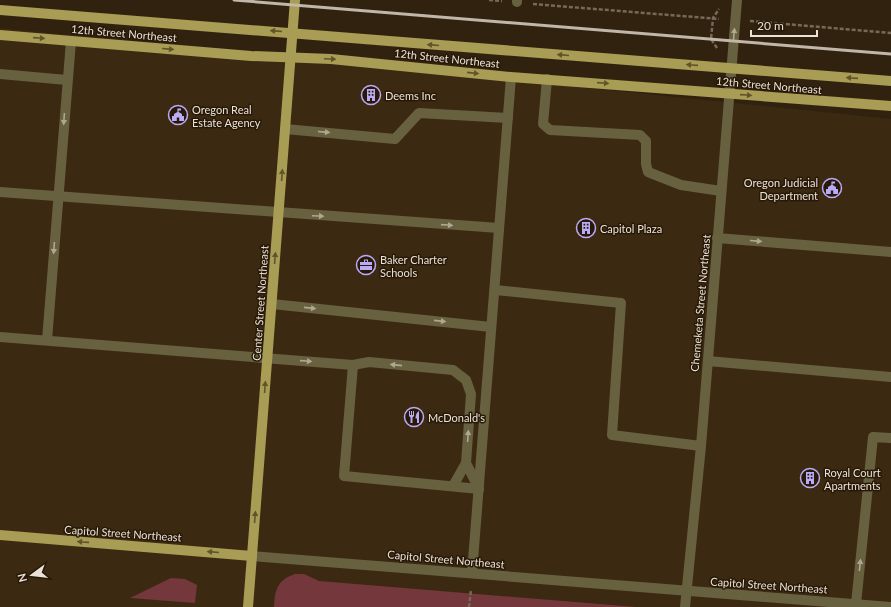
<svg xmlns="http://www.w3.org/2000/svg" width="891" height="607" viewBox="0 0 891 607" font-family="Lato,sans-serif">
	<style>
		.built { fill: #3c2911 }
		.green { fill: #74373c }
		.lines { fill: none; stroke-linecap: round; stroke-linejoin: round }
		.path { stroke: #76695a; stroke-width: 2.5; stroke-dasharray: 4 2; stroke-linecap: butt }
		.minor { stroke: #676140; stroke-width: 10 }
		.major { stroke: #a99c54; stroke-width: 10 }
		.rail { stroke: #c1b6aa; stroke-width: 3 }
		.oneway { fill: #62542a }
		.oneway2 { fill: #b0a792 }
		.labels { text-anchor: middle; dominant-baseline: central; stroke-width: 3; stroke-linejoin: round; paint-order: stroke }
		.street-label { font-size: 11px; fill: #ebe1d6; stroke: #271907 }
		.poi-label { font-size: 11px; fill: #ebe1d6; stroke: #271907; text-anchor: start }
	</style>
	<rect width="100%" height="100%" fill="#312210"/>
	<polygon class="built" points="0,28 891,119 891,607 0,607"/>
	<g class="green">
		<path d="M295,574H304L319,581L636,607H274C275,590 277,580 295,574Z"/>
		<polygon points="171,578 185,579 197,585 195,603 130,598"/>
	</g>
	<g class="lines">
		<g class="path">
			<polyline points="489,0 502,1"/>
			<polyline points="533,4 719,19"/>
			<polyline points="750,21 891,33"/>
			<polyline points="717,48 711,39 713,18 719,9"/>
			<polyline points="469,607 471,590"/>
		</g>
		<g class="minor">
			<polyline points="517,2 517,0"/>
			<polyline points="0,74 67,80"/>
			<polyline points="547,79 543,124 550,130 640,135 646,141 646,164 648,172 681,185 721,191"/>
			<polyline points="285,129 395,139 419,113 508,118"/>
			<polyline points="0,192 499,228"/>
			<polyline points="717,238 891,252"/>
			<polyline points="495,290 621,303 612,435 701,446"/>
			<polyline points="272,304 491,327"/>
			<polyline points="0,337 353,365 369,362 453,370 466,380 471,394 466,463 453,486"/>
			<polyline points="47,340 71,41"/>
			<polyline points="708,361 891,377"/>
			<polyline points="353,365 344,476 479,489"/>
			<polyline points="466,463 479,489"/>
			<polyline points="252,556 891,607"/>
			<polyline points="472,573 511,77"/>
			<polyline points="856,604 873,437 891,438"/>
			<polyline points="685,607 701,446 737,0"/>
		</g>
		<g class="major">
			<polyline points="0,10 891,81"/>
			<polyline points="0,35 251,56 331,59 511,77 891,106"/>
			<polyline points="0,535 252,556"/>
			<polyline points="248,607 295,0"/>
		</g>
		<polyline class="rail" points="234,0 891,54"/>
	</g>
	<defs><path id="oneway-solid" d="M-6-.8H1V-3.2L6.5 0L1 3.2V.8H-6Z"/></defs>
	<g class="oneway">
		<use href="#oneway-solid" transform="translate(276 31) rotate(-175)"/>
		<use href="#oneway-solid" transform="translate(39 38) rotate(4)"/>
		<use href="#oneway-solid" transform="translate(433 45) rotate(-175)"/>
		<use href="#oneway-solid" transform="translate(168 49) rotate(5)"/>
		<use href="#oneway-solid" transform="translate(563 55) rotate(-175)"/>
		<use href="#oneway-solid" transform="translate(330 59) rotate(3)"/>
		<use href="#oneway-solid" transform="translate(692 65) rotate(-176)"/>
		<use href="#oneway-solid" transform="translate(473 73) rotate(6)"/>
		<use href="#oneway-solid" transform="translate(852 78) rotate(-176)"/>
		<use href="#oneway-solid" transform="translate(603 83) rotate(4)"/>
		<use href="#oneway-solid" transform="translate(746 95) rotate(4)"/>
		<use href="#oneway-solid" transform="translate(282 175) rotate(-86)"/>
		<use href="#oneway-solid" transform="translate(275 258) rotate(-86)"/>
		<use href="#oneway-solid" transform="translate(265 387) rotate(-86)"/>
		<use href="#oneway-solid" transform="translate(255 517) rotate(-85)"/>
		<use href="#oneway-solid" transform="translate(83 542) rotate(-176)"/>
		<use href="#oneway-solid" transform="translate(213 552) rotate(-175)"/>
	</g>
	<g class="oneway2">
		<use href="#oneway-solid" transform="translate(734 34) rotate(-85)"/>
		<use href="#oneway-solid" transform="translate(64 119) rotate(94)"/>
		<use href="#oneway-solid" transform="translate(324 132) rotate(5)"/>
		<use href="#oneway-solid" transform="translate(318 216) rotate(3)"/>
		<use href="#oneway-solid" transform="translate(447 225) rotate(4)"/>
		<use href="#oneway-solid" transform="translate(756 241) rotate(5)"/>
		<use href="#oneway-solid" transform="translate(54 248) rotate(94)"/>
		<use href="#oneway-solid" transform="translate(310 308) rotate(6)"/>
		<use href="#oneway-solid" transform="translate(440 321) rotate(6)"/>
		<use href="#oneway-solid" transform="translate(306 361) rotate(4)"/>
		<use href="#oneway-solid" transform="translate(396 365) rotate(-174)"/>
		<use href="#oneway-solid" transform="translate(468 436) rotate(-86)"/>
		<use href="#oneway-solid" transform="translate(860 565) rotate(-84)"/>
	</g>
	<defs>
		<symbol id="building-ring" viewBox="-11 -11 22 22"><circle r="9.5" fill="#271907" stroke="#bbaaf6" stroke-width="1.5"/><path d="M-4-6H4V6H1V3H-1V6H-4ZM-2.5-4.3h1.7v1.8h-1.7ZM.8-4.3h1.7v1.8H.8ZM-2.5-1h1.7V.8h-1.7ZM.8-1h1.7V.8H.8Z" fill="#bbaaf6"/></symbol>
		<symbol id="civic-ring" viewBox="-11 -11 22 22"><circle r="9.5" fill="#271907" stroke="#bbaaf6" stroke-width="1.5"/><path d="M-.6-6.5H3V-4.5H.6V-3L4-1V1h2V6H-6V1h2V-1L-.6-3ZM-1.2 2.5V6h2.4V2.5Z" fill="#bbaaf6"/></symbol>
		<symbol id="office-ring" viewBox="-11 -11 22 22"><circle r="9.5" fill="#271907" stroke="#bbaaf6" stroke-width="1.5"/><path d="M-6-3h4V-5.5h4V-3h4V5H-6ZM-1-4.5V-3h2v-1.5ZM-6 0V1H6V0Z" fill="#bbaaf6"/></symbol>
		<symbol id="restaurant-ring" viewBox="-11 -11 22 22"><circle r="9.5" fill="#271907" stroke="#bbaaf6" stroke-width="1.5"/><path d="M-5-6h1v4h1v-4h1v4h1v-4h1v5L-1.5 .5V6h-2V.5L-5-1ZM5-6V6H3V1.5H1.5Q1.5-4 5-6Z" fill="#bbaaf6"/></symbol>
	</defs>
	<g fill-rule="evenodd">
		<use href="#building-ring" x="360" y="84" width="22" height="22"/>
		<use href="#civic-ring" x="167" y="104" width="22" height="22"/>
		<use href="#civic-ring" x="821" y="177" width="22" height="22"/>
		<use href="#building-ring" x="575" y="217" width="22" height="22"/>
		<use href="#office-ring" x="355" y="254" width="22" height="22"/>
		<use href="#restaurant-ring" x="403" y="406" width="22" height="22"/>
		<use href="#building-ring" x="799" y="467" width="22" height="22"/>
	</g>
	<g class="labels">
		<g class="street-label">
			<text transform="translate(124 33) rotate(5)">12th Street Northeast</text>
			<text transform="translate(447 58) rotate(6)">12th Street Northeast</text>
			<text transform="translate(769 85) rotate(5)">12th Street Northeast</text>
			<text transform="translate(260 303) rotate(-86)">Center Street Northeast</text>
			<text transform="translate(700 303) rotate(-85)">Chemeketa Street Northeast</text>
			<text transform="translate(123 533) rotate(4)">Capitol Street Northeast</text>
			<text transform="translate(446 559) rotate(5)">Capitol Street Northeast</text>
			<text transform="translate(769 585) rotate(4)">Capitol Street Northeast</text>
		</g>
		<g class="poi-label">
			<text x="385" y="95">Deems Inc</text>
			<text x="192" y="109">Oregon Real<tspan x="192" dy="13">Estate Agency</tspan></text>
			<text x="818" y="182" text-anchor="end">Oregon Judicial<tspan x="818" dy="13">Department</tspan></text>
			<text x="600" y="228">Capitol Plaza</text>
			<text x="380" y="259">Baker Charter<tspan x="380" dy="13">Schools</tspan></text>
			<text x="428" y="417">McDonald's</text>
			<text x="824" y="472">Royal Court<tspan x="824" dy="13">Apartments</tspan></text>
		</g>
	</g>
	<g transform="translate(32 575) rotate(255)" stroke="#271907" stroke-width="3" paint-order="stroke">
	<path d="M0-3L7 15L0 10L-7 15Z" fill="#ebe1d6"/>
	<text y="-6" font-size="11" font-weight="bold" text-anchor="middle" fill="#ebe1d6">N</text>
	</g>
	<path d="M751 30v6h66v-6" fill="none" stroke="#ebe1d6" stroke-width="2"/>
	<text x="757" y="30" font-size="12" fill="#ebe1d6" stroke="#271907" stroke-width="3" paint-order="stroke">20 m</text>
</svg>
